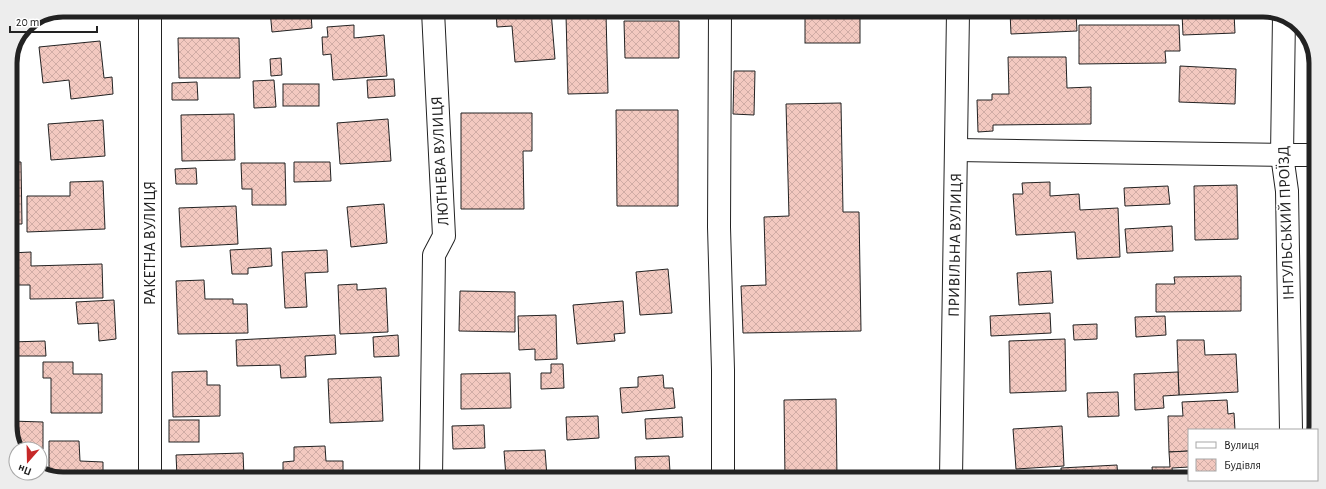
<svg xmlns="http://www.w3.org/2000/svg" width="1326" height="489" viewBox="0 0 1326 489" font-family="'Alegreya Sans',sans-serif">
	<style>
		.building { fill: url(#building-cross-hatch); stroke: #222 }
		.lines { fill: none; stroke-linecap: round; stroke-linejoin: round }
		.street-casing { stroke: #222; stroke-width: 24 }
		.secondary-casing { stroke: #222; stroke-width: 24 }
		.street { stroke: #fff; stroke-width: 22 }
		.secondary { stroke: #fff; stroke-width: 22 }
		.labels { text-anchor: middle; dominant-baseline: central; stroke-width: 3; stroke-linejoin: round; paint-order: stroke }
		.street-label { font-size: 16px; fill: #222; stroke: #fff }
		.rim { fill: none; stroke: #222; stroke-width: 5 }
	</style>
	<defs>
		<pattern id="building-cross-hatch" width="8" height="8" patternUnits="userSpaceOnUse"><rect width="8" height="8" fill="#f3c9c0"/><path d="M0 0l8 8M0 8l8-8" fill="none" stroke="#d0aca5"/></pattern>
	</defs>
	<rect width="100%" height="100%" fill="#fff"/>
	<g class="building">
		<polygon points="270,10 302,11 302,15 311,14 312,28 272,32"/>
		<polygon points="496,11 551,11 555,59 515,62 512,26 497,27"/>
		<polygon points="58,12 59,18 42,18"/>
		<rect x="805" y="12" width="55" height="31"/>
		<polygon points="1010,12 1076,12 1077,31 1011,34"/>
		<polygon points="1182,13 1234,13 1235,33 1183,35"/>
		<polygon points="606,14 608,93 568,94 566,15"/>
		<polygon points="624,21 679,21 679,58 625,58"/>
		<polygon points="354,25 354,38 384,35 387,76 333,80 331,54 323,55 322,37 328,37 327,27"/>
		<polygon points="1079,25 1179,25 1180,51 1165,51 1166,63 1079,64"/>
		<polygon points="178,38 239,38 240,78 179,78"/>
		<polygon points="100,41 104,78 112,77 113,94 71,99 69,80 43,83 39,47"/>
		<polygon points="1008,57 1066,57 1067,88 1091,87 1091,124 993,125 993,131 978,132 977,100 992,100 992,94 1009,94"/>
		<polygon points="281,58 282,75 271,76 270,59"/>
		<polygon points="1180,66 1236,69 1235,104 1179,102"/>
		<polygon points="734,71 755,71 754,115 733,114"/>
		<polygon points="394,79 395,96 368,98 367,80"/>
		<polygon points="274,80 276,107 254,108 253,81"/>
		<polygon points="197,82 198,100 172,100 172,83"/>
		<rect x="283" y="84" width="36" height="22"/>
		<polygon points="841,103 843,212 859,212 861,331 743,333 741,286 766,285 764,217 789,216 786,104"/>
		<polygon points="616,110 678,110 678,206 617,206"/>
		<polygon points="461,113 532,113 532,151 523,151 524,209 461,209"/>
		<polygon points="234,114 235,160 182,161 181,115"/>
		<polygon points="388,119 391,161 340,164 337,123"/>
		<polygon points="103,120 105,156 51,160 48,124"/>
		<polygon points="10,162 21,162 22,224 10,224"/>
		<polygon points="294,162 330,162 331,181 294,182"/>
		<polygon points="241,163 285,163 286,205 252,205 252,189 242,189"/>
		<polygon points="196,168 197,184 176,184 175,169"/>
		<polygon points="103,181 105,229 27,232 27,196 70,196 70,182"/>
		<polygon points="1050,182 1050,196 1079,194 1080,210 1118,208 1120,257 1077,259 1075,232 1016,235 1013,194 1023,194 1022,183"/>
		<polygon points="1237,185 1238,239 1195,240 1194,186"/>
		<polygon points="1168,186 1170,204 1125,206 1124,188"/>
		<polygon points="384,204 387,243 351,247 347,207"/>
		<polygon points="236,206 238,244 181,247 179,208"/>
		<polygon points="1172,226 1173,251 1127,253 1125,229"/>
		<polygon points="1309,247 1315,247 1314,266 1310,266"/>
		<polygon points="271,248 272,266 248,268 248,274 232,274 230,250"/>
		<polygon points="327,250 328,272 305,273 307,307 285,308 282,252"/>
		<polygon points="31,252 31,266 102,264 103,298 30,299 30,285 10,285 10,253"/>
		<polygon points="668,269 672,313 640,315 636,272"/>
		<polygon points="1051,271 1053,303 1019,305 1017,273"/>
		<polygon points="1241,276 1241,311 1156,312 1156,284 1175,284 1174,277"/>
		<polygon points="204,280 205,299 233,299 233,304 247,304 248,333 178,334 176,281"/>
		<polygon points="357,284 357,290 386,288 388,332 340,334 338,285"/>
		<polygon points="460,291 515,292 515,332 459,331"/>
		<polygon points="114,300 116,339 99,341 98,323 78,324 76,302"/>
		<polygon points="623,301 625,333 614,334 615,341 577,344 573,305"/>
		<polygon points="1050,313 1051,333 991,336 990,316"/>
		<polygon points="556,315 557,359 535,360 535,349 519,350 518,316"/>
		<polygon points="1165,316 1166,335 1136,337 1135,317"/>
		<polygon points="1097,324 1097,339 1074,340 1073,325"/>
		<polygon points="335,335 336,354 305,356 306,377 281,378 280,365 237,366 236,340"/>
		<polygon points="398,335 399,356 374,357 373,337"/>
		<polygon points="1065,339 1066,391 1010,393 1009,341"/>
		<polygon points="1177,340 1204,340 1205,355 1236,354 1238,392 1179,395"/>
		<polygon points="45,341 46,356 17,356 17,363 10,363 10,342"/>
		<polygon points="43,362 73,362 73,374 102,374 102,413 51,413 51,378 43,378"/>
		<polygon points="551,364 563,364 564,388 541,389 541,373 551,373"/>
		<polygon points="207,371 207,385 220,385 220,416 173,417 172,372"/>
		<polygon points="1178,372 1179,395 1163,396 1164,408 1135,410 1134,374"/>
		<polygon points="10,373 16,373 17,399 10,400"/>
		<polygon points="510,373 511,408 461,409 461,374"/>
		<polygon points="663,375 664,388 673,388 675,408 622,413 620,388 638,387 638,377"/>
		<polygon points="381,377 383,421 330,423 328,379"/>
		<polygon points="1118,392 1119,416 1088,417 1087,393"/>
		<polygon points="836,399 837,478 785,478 784,400"/>
		<polygon points="1227,400 1228,414 1234,413 1235,430 1189,430 1189,451 1169,452 1168,416 1183,416 1182,402"/>
		<polygon points="598,416 599,438 567,440 566,417"/>
		<polygon points="682,417 683,437 646,439 645,419"/>
		<rect x="169" y="420" width="30" height="22"/>
		<polygon points="10,421 43,422 43,449 17,449 10,430"/>
		<polygon points="484,425 485,448 453,449 452,426"/>
		<polygon points="1062,426 1064,466 1016,469 1013,429"/>
		<polygon points="49,441 79,441 80,461 103,462 103,476 56,476 56,474 49,475"/>
		<polygon points="325,446 326,461 343,461 343,477 283,477 283,462 294,461 294,447"/>
		<polygon points="545,450 547,477 506,477 504,451"/>
		<polygon points="1189,451 1189,467 1172,468 1173,479 1153,479 1152,467 1170,467 1169,452"/>
		<polygon points="243,453 244,477 177,476 176,455"/>
		<polygon points="669,456 670,472 680,471 680,478 636,478 635,457"/>
		<polygon points="1117,465 1118,479 1061,479 1061,468"/>
	</g>
	<g class="lines">
		<defs>
			<g id="street">
				<polyline points="720,12 719,227 723,370 723,478"/>
				<polyline points="1284,16 1282,155 1287,191 1291,430"/>
				<polyline points="957,150 1282,155 1315,155"/>
				<polyline points="150,476 150,10"/>
				<polyline points="431,477 434,255 444,236 433,11"/>
			</g>
			<path id="secondary" d="M951,478C952,323 957,168 958,12"/>
		</defs>
		<use href="#street" class="street-casing"/>
		<use href="#secondary" class="secondary-casing"/>
		<use href="#street" class="street"/>
		<use href="#secondary" class="secondary"/>
	</g>
	<g class="labels">
		<g class="street-label">
			<text transform="translate(440 161) rotate(-93)">ЛЮТНЕВА ВУЛИЦЯ</text>
			<text transform="translate(1286 223) rotate(-92)">ІНГУЛЬСЬКИЙ ПРОЇЗД</text>
			<text transform="translate(150 243) rotate(-90)">РАКЕТНА ВУЛИЦЯ</text>
			<text transform="translate(955 245) rotate(-89)">ПРИВІЛЬНА ВУЛИЦЯ</text>
		</g>
	</g>
	<path d="M0 0H1326V489H0ZM63 17H1263A46 46 0 0 1 1309 63V426A46 46 0 0 1 1263 472H63A46 46 0 0 1 17 426V63A46 46 0 0 1 63 17Z" fill="#ededed" fill-rule="evenodd"/>
	<path class="rim" d="M63 17H1263A46 46 0 0 1 1309 63V426A46 46 0 0 1 1263 472H63A46 46 0 0 1 17 426V63A46 46 0 0 1 63 17Z"/>
	<rect x="1188" y="429" width="130" height="52" fill="#ffffff" stroke="#a7a7a7"/>
	<rect x="1196" y="442" width="20" height="6" fill="#ffffff" stroke="#a7a7a7"/>
	<text x="1224" y="449" font-size="12" fill="#222222">Вулиця</text>
	<rect x="1196" y="459" width="20" height="12" fill="url(#building-cross-hatch)" stroke="#a7a7a7"/>
	<text x="1224" y="469" font-size="12" fill="#222222">Будівля</text>
	<g transform="translate(28 461) rotate(200)"><circle r="19" fill="#ffffff" stroke="#a7a7a7"/>
	<path d="M0-3L7 15L0 10L-7 15Z" fill="#c62828"/>
	<text y="-6" font-size="11" font-weight="bold" text-anchor="middle" fill="#222222">Пн</text>
	</g>
	<path d="M10 26v6h87v-6" fill="none" stroke="#222222" stroke-width="2"/>
	<text x="16" y="26" font-size="12" fill="#222222" stroke="#ffffff" stroke-width="3" paint-order="stroke">20 m</text>
</svg>
